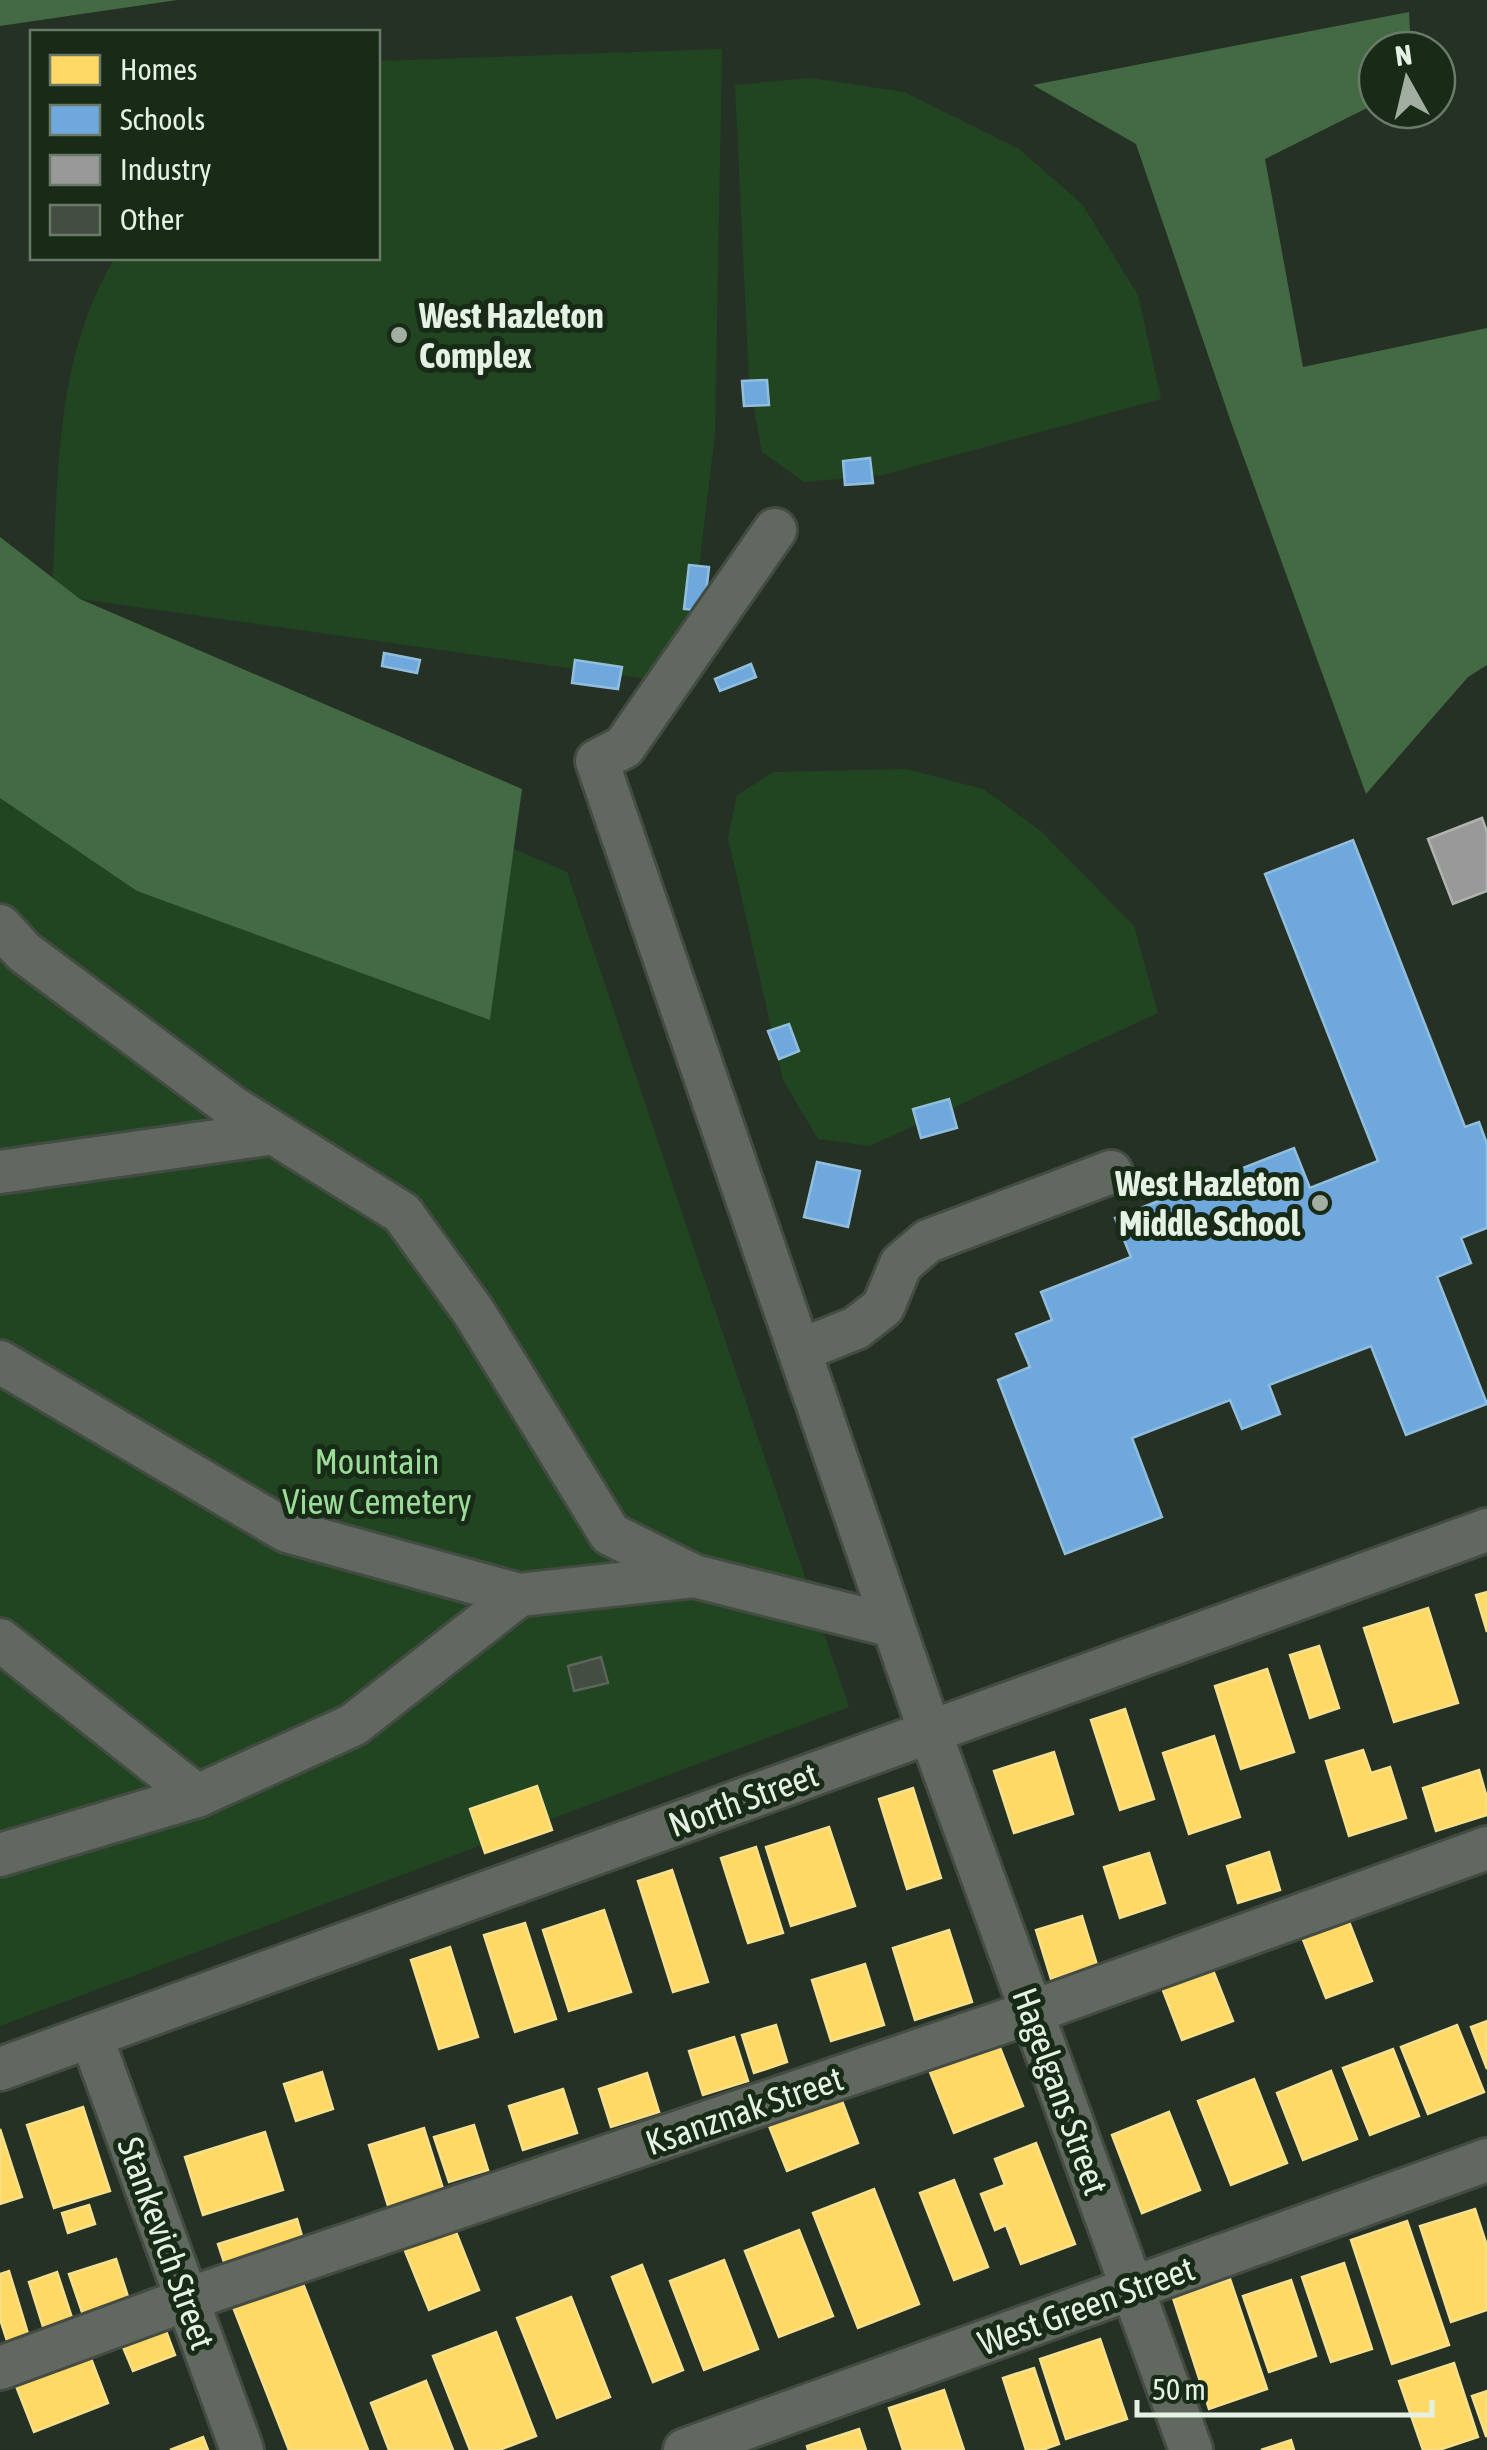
<svg xmlns="http://www.w3.org/2000/svg" width="1487" height="2450" viewBox="0 0 1487 2450" font-family="'Asap Condensed',sans-serif">
	<style>
		.green { fill: #204520 }
		.forest { fill: #436a43 }
		.homes { fill: #ffd966; stroke: #f7e08c; stroke-width: 2.5 }
		.schools { fill: #6fa8dc; stroke: #92bede; stroke-width: 2.5 }
		.industry { fill: #999; stroke: #b0b3b0; stroke-width: 2.5 }
		.building { fill: #444d42; stroke: #5b655b; stroke-width: 2.5 }
		.lines { fill: none; stroke-linecap: round; stroke-linejoin: round }
		.minor-casing { stroke: #434b42; stroke-width: 48 }
		.minor { stroke: #606860; stroke-width: 42 }
		.poi-dot { fill: #a2aea2; stroke: #182b17; stroke-width: 4 }
		.labels { text-anchor: middle; dominant-baseline: central; stroke-width: 10; stroke-linejoin: round; paint-order: stroke }
		.poi-label { font-size: 35px; font-weight: bold; fill: #e5f1e4; stroke: #182b17; text-anchor: start }
		.park-label { font-size: 35px; fill: #9bdc99; stroke: #182b17 }
		.street-label { font-size: 35px; fill: #e5f1e4; stroke: #182b17 }
	</style>
	<rect width="100%" height="100%" fill="#263126"/>
	<g class="green">
		<path d="M722,49L715,434L689,650L654,680L52,595C58,482 54,357 115,258H378V61Z"/>
		<polygon points="811,78 904,92 1019,149 1082,204 1138,295 1161,399 882,475 804,482 762,452 749,381 735,85"/>
		<polygon points="0,628 567,872 849,1707 0,2026"/>
		<polygon points="906,769 983,789 1041,831 1134,926 1158,1013 870,1146 818,1139 783,1080 728,838 737,795 774,772"/>
	</g>
	<g class="forest">
		<polygon points="0,0 177,0 0,26"/>
		<polygon points="1409,12 1411,50 1377,50 1377,103 1265,159 1303,367 1487,328 1487,665 1468,677 1366,794 1232,425 1136,144 1033,85"/>
		<polygon points="0,537 80,599 522,789 490,1020 137,891 0,798"/>
	</g>
	<g class="homes">
		<polygon points="1487,1592 1487,1632 1476,1595"/>
		<polygon points="1428,1608 1458,1703 1394,1722 1364,1628"/>
		<polygon points="1319,1646 1339,1708 1310,1718 1290,1655"/>
		<polygon points="1267,1669 1294,1752 1241,1769 1215,1686"/>
		<polygon points="1125,1709 1154,1799 1120,1810 1091,1720"/>
		<polygon points="1214,1736 1240,1817 1189,1834 1163,1753"/>
		<polygon points="1363,1750 1371,1773 1390,1767 1406,1818 1349,1836 1326,1761"/>
		<polygon points="1054,1752 1073,1814 1014,1833 994,1771"/>
		<polygon points="1479,1770 1487,1798 1487,1815 1436,1831 1423,1788"/>
		<polygon points="537,1786 552,1830 485,1853 470,1809"/>
		<polygon points="913,1788 941,1878 907,1889 879,1799"/>
		<polygon points="829,1827 855,1906 791,1926 766,1847"/>
		<polygon points="756,1847 783,1933 748,1943 721,1858"/>
		<polygon points="1269,1852 1280,1890 1238,1903 1227,1866"/>
		<polygon points="1149,1853 1165,1903 1120,1918 1104,1867"/>
		<polygon points="672,1870 708,1982 673,1992 638,1881"/>
		<polygon points="604,1910 631,1992 569,2011 543,1930"/>
		<polygon points="1346,1914 1372,1981 1326,1998 1300,1932"/>
		<polygon points="1082,1916 1097,1965 1051,1979 1036,1930"/>
		<polygon points="525,1923 556,2019 515,2032 484,1935"/>
		<polygon points="949,1930 972,2002 915,2020 893,1948"/>
		<polygon points="450,1947 478,2037 439,2049 411,1960"/>
		<polygon points="1209,1960 1233,2021 1182,2040 1159,1980"/>
		<polygon points="865,1964 884,2025 831,2041 812,1980"/>
		<polygon points="1487,2021 1487,2069 1471,2027"/>
		<polygon points="776,2025 787,2062 754,2073 742,2035"/>
		<polygon points="1457,2025 1484,2092 1428,2114 1401,2047"/>
		<polygon points="993,2030 1023,2106 954,2133 924,2057"/>
		<polygon points="734,2037 748,2081 703,2095 689,2051"/>
		<polygon points="1393,2049 1419,2116 1370,2135 1343,2068"/>
		<polygon points="1331,2071 1357,2139 1303,2160 1277,2093"/>
		<polygon points="322,2072 333,2109 296,2121 284,2084"/>
		<polygon points="647,2073 659,2112 611,2127 599,2089"/>
		<polygon points="1254,2079 1287,2163 1231,2185 1198,2101"/>
		<polygon points="563,2089 577,2133 523,2150 509,2106"/>
		<polygon points="839,2093 858,2143 787,2171 767,2121"/>
		<polygon points="83,2107 110,2191 54,2208 27,2125"/>
		<polygon points="1169,2112 1200,2190 1142,2213 1112,2135"/>
		<polygon points="474,2125 488,2170 449,2182 434,2137"/>
		<polygon points="424,2128 445,2195 390,2212 369,2145"/>
		<polygon points="0,2129 22,2197 0,2204"/>
		<polygon points="265,2132 283,2190 203,2215 185,2157"/>
		<polygon points="1036,2143 1075,2244 1021,2264 1006,2225 995,2230 981,2194 1005,2185 995,2159"/>
		<polygon points="954,2180 988,2267 954,2280 920,2193"/>
		<polygon points="874,2189 919,2304 858,2328 813,2213"/>
		<polygon points="89,2205 95,2224 68,2233 62,2213"/>
		<polygon points="1475,2209 1487,2246 1487,2310 1451,2322 1420,2226"/>
		<polygon points="297,2219 304,2243 226,2268 218,2244"/>
		<polygon points="1407,2221 1449,2345 1392,2364 1351,2240"/>
		<polygon points="454,2227 479,2290 429,2310 403,2246"/>
		<polygon points="799,2230 833,2316 779,2337 745,2251"/>
		<polygon points="116,2259 130,2303 84,2318 69,2274"/>
		<polygon points="724,2260 758,2349 704,2370 670,2281"/>
		<polygon points="1344,2263 1372,2349 1331,2362 1302,2277"/>
		<polygon points="642,2265 683,2370 653,2382 612,2277"/>
		<polygon points="9,2271 29,2337 8,2344 0,2319 0,2274"/>
		<polygon points="57,2272 74,2324 45,2333 29,2282"/>
		<polygon points="1230,2279 1267,2389 1209,2409 1173,2298"/>
		<polygon points="1291,2280 1316,2356 1269,2372 1243,2296"/>
		<polygon points="302,2281 368,2450 289,2450 233,2307"/>
		<polygon points="571,2297 610,2397 557,2418 517,2318"/>
		<polygon points="163,2323 175,2355 133,2371 120,2340"/>
		<polygon points="496,2332 536,2436 499,2450 470,2450 433,2356"/>
		<polygon points="1100,2339 1127,2419 1066,2439 1040,2359"/>
		<polygon points="90,2356 108,2403 34,2432 16,2386"/>
		<polygon points="1454,2363 1478,2437 1439,2450 1423,2450 1399,2381"/>
		<polygon points="1034,2368 1059,2444 1042,2450 1026,2450 1003,2378"/>
		<polygon points="426,2381 453,2450 389,2450 371,2403"/>
		<polygon points="944,2390 964,2450 903,2450 889,2408"/>
		<polygon points="1487,2391 1487,2436 1486,2436 1472,2396"/>
		<polygon points="859,2429 866,2450 808,2450 807,2446"/>
		<polygon points="203,2437 208,2450 170,2450"/>
		<polygon points="1291,2440 1294,2450 1261,2450"/>
	</g>
	<g class="schools">
		<polygon points="767,380 769,405 744,406 742,381"/>
		<polygon points="870,458 873,483 845,485 843,461"/>
		<polygon points="689,565 709,567 704,611 684,609"/>
		<polygon points="384,653 420,660 417,673 382,666"/>
		<polygon points="575,660 622,667 618,689 572,683"/>
		<polygon points="751,664 756,677 720,691 715,679"/>
		<polygon points="1353,840 1465,1127 1479,1122 1487,1144 1487,1228 1461,1238 1471,1263 1437,1277 1487,1404 1406,1435 1371,1346 1269,1385 1280,1414 1242,1429 1230,1400 1132,1438 1162,1517 1065,1554 998,1380 1030,1367 1016,1334 1052,1320 1041,1292 1131,1257 1115,1218 1294,1148 1310,1188 1378,1161 1265,874"/>
		<polygon points="789,1024 799,1051 779,1059 768,1031"/>
		<polygon points="949,1099 957,1128 921,1138 913,1109"/>
		<polygon points="817,1162 860,1171 848,1227 804,1217"/>
	</g>
	<polygon class="industry" points="1482,818 1487,832 1487,891 1453,904 1428,839"/>
	<polygon class="building" points="601,1657 608,1683 574,1691 568,1666"/>
	<g class="lines">
		<defs>
			<g id="minor">
				<polyline points="775,530 624,747 597,761 930,1732 1191,2450"/>
				<polyline points="0,926 24,952 232,1107 402,1213 473,1311 610,1534 694,1576 893,1626"/>
				<polyline points="0,1172 273,1133"/>
				<polyline points="801,1350 856,1328 883,1307 901,1264 928,1241 1111,1172"/>
				<polyline points="0,1362 287,1531 519,1595 694,1576"/>
				<polyline points="0,1640 197,1796"/>
				<polyline points="0,1855 197,1796 353,1725 519,1595"/>
				<polyline points="91,2036 242,2450"/>
				<polyline points="0,2069 1487,1530"/>
				<polyline points="0,2368 188,2299 1032,2012 1487,1848"/>
				<polyline points="685,2450 1487,2160"/>
			</g>
		</defs>
		<use href="#minor" class="minor-casing"/>
		<use href="#minor" class="minor"/>
	</g>
	<g class="poi-dot">
		<circle cx="399" cy="335" r="10"/>
		<circle cx="1320" cy="1203" r="10"/>
	</g>
	<g class="labels">
		<g class="poi-label">
			<text x="419" y="315">West Hazleton<tspan x="419" dy="40">Complex</tspan></text>
			<text x="1300" y="1183" text-anchor="end">West Hazleton<tspan x="1300" dy="40">Middle School</tspan></text>
		</g>
		<g class="park-label">
			<text x="377" y="1461">Mountain<tspan x="377" dy="40">View Cemetery</tspan></text>
		</g>
		<g class="street-label">
			<text transform="translate(743 1799) rotate(-20)">North Street</text>
			<text transform="translate(1061 2091) rotate(70)">Hagelgans Street</text>
			<text transform="translate(744 2110) rotate(-19)">Ksanznak Street</text>
			<text transform="translate(167 2243) rotate(70)">Stankevich Street</text>
			<text transform="translate(1086 2305) rotate(-20)">West Green Street</text>
		</g>
	</g>
	<rect x="30" y="30" width="350" height="230" fill="#182b17" stroke="#6a7a69" stroke-width="2.5"/>
	<rect x="50" y="55" width="50" height="30" fill="#ffd966" stroke="#6a7a69" stroke-width="2.5"/>
	<text x="120" y="80" font-size="30" fill="#e5f1e4">Homes</text>
	<rect x="50" y="105" width="50" height="30" fill="#6fa8dc" stroke="#6a7a69" stroke-width="2.5"/>
	<text x="120" y="130" font-size="30" fill="#e5f1e4">Schools</text>
	<rect x="50" y="155" width="50" height="30" fill="#999999" stroke="#6a7a69" stroke-width="2.5"/>
	<text x="120" y="180" font-size="30" fill="#e5f1e4">Industry</text>
	<rect x="50" y="205" width="50" height="30" fill="#444d42" stroke="#6a7a69" stroke-width="2.5"/>
	<text x="120" y="230" font-size="30" fill="#e5f1e4">Other</text>
	<g transform="translate(1407 80) rotate(352)"><circle r="48" fill="#182b17" stroke="#6a7a69" stroke-width="2.5"/>
	<path d="M0-8L18 38L0 25L-18 38Z" fill="#a2aea2"/>
	<text y="-15" font-size="28" font-weight="bold" text-anchor="middle" fill="#e5f1e4">N</text>
	</g>
	<path d="M1137 2400v15h295v-15" fill="none" stroke="#e5f1e4" stroke-width="5"/>
	<text x="1152" y="2400" font-size="30" fill="#e5f1e4" stroke="#182b17" stroke-width="8" paint-order="stroke">50 m</text>
</svg>
